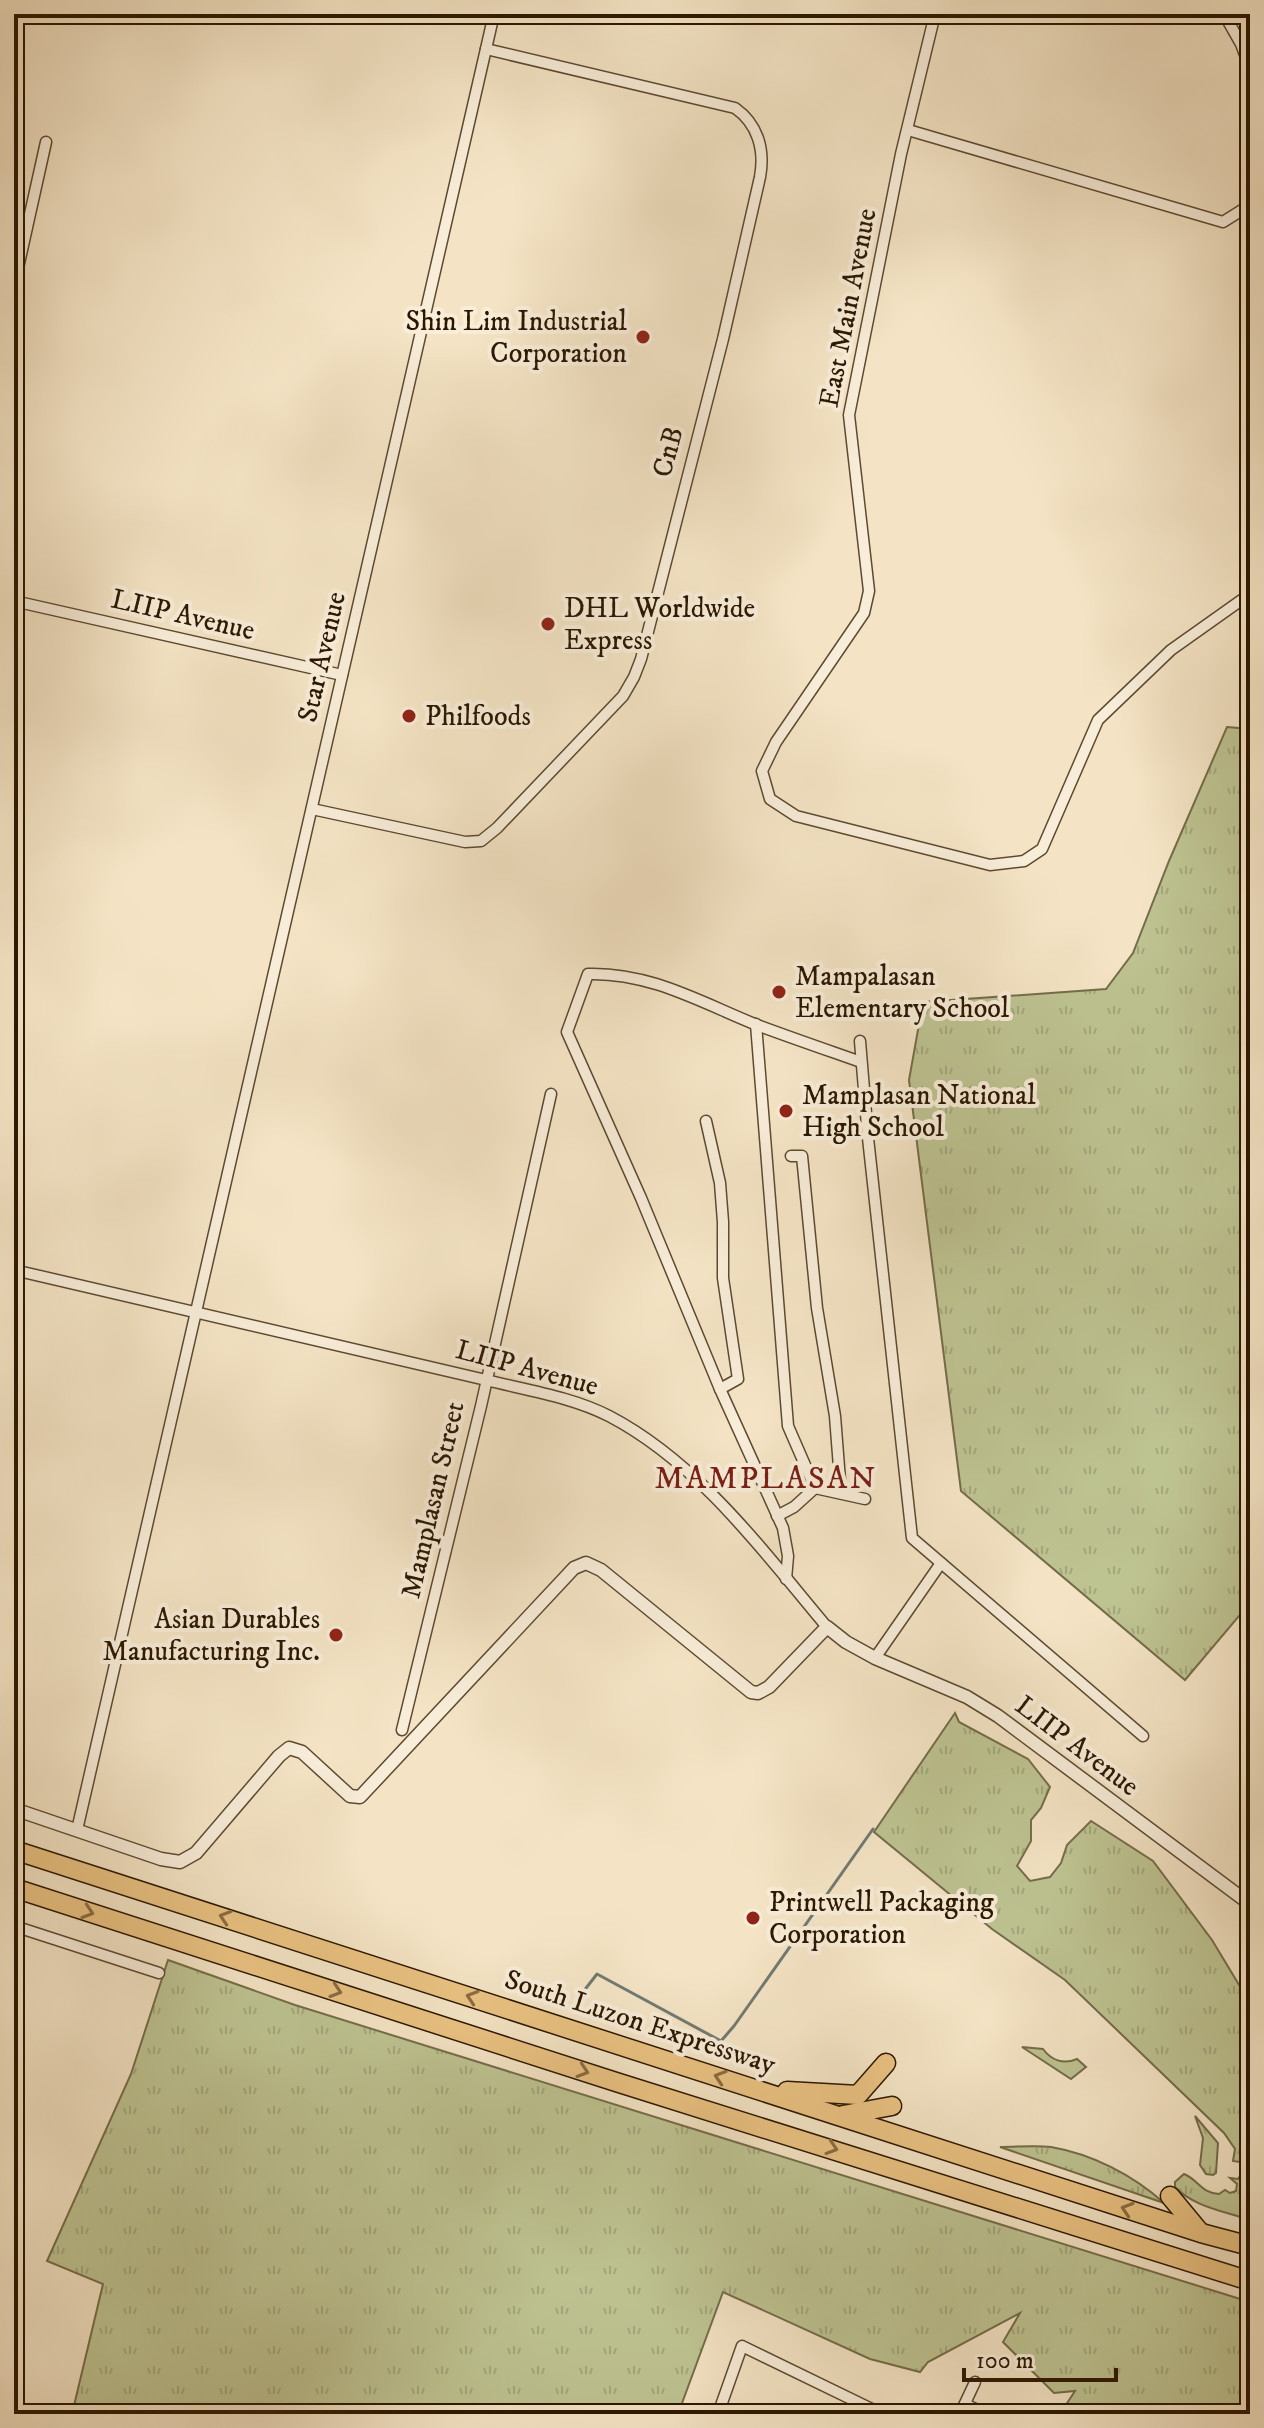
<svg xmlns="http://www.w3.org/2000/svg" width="1264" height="2428" viewBox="0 0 1264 2428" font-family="'IM FELL DW Pica',serif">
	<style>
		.grass { fill: url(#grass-tufts); stroke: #746d49; stroke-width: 2 }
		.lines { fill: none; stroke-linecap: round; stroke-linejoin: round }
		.stream { stroke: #717a72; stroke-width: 3 }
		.minor-casing { stroke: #5d4a31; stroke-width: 13 }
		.tertiary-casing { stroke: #5d4a31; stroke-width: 15 }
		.motorway-casing { stroke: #2b1700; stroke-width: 21 }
		.minor { stroke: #f8edd9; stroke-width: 10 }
		.tertiary { stroke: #f8edd9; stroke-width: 12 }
		.motorway { stroke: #eac282; stroke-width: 18 }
		.oneway { stroke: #8a6c41 }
		.poi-dot { fill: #8f2418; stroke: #f8edd9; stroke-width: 3 }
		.labels { text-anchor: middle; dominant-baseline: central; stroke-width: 8; stroke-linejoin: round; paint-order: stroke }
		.street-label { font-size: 28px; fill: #2b1700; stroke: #f8edd9 }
		.poi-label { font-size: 28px; fill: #2b1700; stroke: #f8edd9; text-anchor: start }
		.quarter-label { font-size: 32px; letter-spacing: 2px; fill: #7a1f14; stroke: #f8edd9 }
	</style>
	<defs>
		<pattern id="grass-tufts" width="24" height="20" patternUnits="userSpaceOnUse" patternTransform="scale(2)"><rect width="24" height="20" fill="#bec392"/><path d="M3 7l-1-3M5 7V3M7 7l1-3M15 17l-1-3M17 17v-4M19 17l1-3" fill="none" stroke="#a3a77c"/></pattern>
	</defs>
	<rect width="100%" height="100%" fill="#f4e4c5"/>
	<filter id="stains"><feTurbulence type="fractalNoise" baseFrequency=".0025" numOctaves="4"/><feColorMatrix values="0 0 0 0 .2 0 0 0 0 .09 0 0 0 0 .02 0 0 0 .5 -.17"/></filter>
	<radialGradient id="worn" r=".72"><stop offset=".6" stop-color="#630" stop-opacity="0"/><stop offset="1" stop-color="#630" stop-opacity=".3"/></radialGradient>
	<g class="grass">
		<polygon points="1227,727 1250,729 1250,1603 1185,1680 961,1491 909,1080 923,1002 1106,989 1133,953 1169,861"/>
		<polygon points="955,1713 959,1722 1028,1759 1050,1787 1041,1808 1031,1820 1031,1841 1017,1866 1030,1881 1050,1877 1061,1863 1067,1845 1091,1821 1153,1861 1212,1940 1250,2003 1250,2164 1240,2165 1240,2162 1233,2161 1235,2149 1224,2133 1065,1980 992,1929 874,1832"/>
		<polygon points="168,1960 295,2005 1250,2302 1250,2414 1060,2414 1075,2391 1054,2393 1003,2342 1020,2313 928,2362 920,2372 870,2359 723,2292 678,2414 72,2414 103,2284 47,2261 131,2074"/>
		<path d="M1022,2047L1043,2049C1051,2060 1063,2065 1077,2059L1086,2067L1071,2079Z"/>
		<polygon points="1195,2116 1218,2143 1216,2173 1213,2175 1206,2174 1200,2165 1203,2138"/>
		<path d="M1000,2147C1017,2147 1035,2145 1051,2147C1092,2154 1133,2175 1164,2203Z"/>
		<path d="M1184,2174C1199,2180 1199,2192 1219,2194L1225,2190L1230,2193L1236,2191L1237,2184L1230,2178L1238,2179L1240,2176V2179L1249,2181L1250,2178L1249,2220C1224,2211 1194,2207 1175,2187V2182Z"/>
	</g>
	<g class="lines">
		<polyline class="stream" points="583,1992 597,1974 721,2041 734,2026 873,1829"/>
		<defs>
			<g id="minor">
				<polyline points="935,14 901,154 849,415 869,591 864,613 776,742 762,771 770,799 796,816 990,865 1024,861 1042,849 1098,720 1171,650 1250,594"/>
				<polyline points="1224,14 1241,44 1250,68"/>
				<polyline points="908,130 1223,222 1250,205"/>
				<polyline points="14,286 46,142"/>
				<polyline points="14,601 342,675"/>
				<path d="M312,809L465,842L481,841L497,828L623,696L634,677L641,659L723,339L760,177C765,150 758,124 735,108L486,49"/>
				<polyline points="756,1024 788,1426 815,1488"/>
				<polyline points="860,1041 868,1138 912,1538 1143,1736"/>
				<polyline points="706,1121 720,1183 723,1222 723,1278 738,1379 720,1389"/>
				<polyline points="791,1156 802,1156 817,1308 835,1416 841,1493"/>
				<path d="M14,1270L486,1380C526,1390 572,1397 609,1416C699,1463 763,1551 827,1627"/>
				<polyline points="815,1488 865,1499"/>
				<polyline points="777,1516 794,1507 815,1488"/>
				<path d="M786,1579L788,1556L783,1528L720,1389L641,1198L567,1032L588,974C650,972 702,1003 757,1025C792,1038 827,1050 861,1062"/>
				<polyline points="875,1658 941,1563"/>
				<polyline points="402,1730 481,1406 551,1094"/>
				<polyline points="77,1830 494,14"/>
				<polyline points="14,1926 159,1973"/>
				<polyline points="965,2404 986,2414"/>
				<polyline points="718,2414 742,2346 882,2414"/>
				<polyline points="960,2414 975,2382"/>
			</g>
			<polyline id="tertiary" points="14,1809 161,1859 180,1862 196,1853 279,1756 289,1748 302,1752 350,1796 360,1797 574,1568 586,1563 601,1570 751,1692 758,1693 769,1687 827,1627 846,1642 875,1658 967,1697 998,1716 1250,1904"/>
			<g id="motorway">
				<polyline points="14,1850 1201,2233 1250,2246"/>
				<polyline points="14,1888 616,2082 1250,2281"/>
				<polyline points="787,2091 858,2095 886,2063"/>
				<polyline points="843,2115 892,2106"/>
				<polyline points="1170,2196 1199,2231"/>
			</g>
		</defs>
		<use href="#minor" class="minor-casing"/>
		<use href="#tertiary" class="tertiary-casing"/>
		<use href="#motorway" class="motorway-casing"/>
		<use href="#minor" class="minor"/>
		<use href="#tertiary" class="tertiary"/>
		<use href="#motorway" class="motorway"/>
	</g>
	<defs><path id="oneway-chevron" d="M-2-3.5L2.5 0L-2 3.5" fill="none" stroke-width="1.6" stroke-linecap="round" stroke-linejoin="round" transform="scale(2)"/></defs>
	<g class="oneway">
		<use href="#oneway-chevron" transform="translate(88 1912) rotate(18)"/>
		<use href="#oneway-chevron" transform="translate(225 1917) rotate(-162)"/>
		<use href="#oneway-chevron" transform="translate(336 1991) rotate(18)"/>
		<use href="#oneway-chevron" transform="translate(472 1997) rotate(-162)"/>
		<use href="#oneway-chevron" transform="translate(583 2071) rotate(18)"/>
		<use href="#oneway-chevron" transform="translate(720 2077) rotate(-162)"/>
		<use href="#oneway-chevron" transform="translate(832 2148) rotate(18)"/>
		<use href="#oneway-chevron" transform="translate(1127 2209) rotate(-162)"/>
	</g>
	<g class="poi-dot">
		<circle cx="643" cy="337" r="8"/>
		<circle cx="548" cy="624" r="8"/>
		<circle cx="409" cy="716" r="8"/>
		<circle cx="779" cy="992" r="8"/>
		<circle cx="786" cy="1111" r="8"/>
		<circle cx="336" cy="1635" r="8"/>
		<circle cx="753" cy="1918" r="8"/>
	</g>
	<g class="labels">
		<g class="street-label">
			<text transform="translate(848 308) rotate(-79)">East Main Avenue</text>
			<text transform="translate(668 452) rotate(-75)">CnB</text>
			<text transform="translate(183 615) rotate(13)">LIIP Avenue</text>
			<text transform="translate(322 657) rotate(-77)">Star Avenue</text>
			<text transform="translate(527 1368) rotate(15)">LIIP Avenue</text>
			<text transform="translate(433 1500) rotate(-77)">Mamplasan Street</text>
			<text transform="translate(1077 1746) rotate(37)">LIIP Avenue</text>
			<text transform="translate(640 2022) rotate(18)">South Luzon Expressway</text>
		</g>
		<g class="poi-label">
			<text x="627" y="321" text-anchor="end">Shin Lim Industrial<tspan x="627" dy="32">Corporation</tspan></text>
			<text x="564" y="608">DHL Worldwide<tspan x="564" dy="32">Express</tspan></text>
			<text x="425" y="716">Philfoods</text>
			<text x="795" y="976">Mampalasan<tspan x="795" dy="32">Elementary School</tspan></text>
			<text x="802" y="1095">Mamplasan National<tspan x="802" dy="32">High School</tspan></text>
			<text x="320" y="1619" text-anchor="end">Asian Durables<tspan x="320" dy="32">Manufacturing Inc.</tspan></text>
			<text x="769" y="1902">Printwell Packaging<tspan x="769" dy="32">Corporation</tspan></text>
		</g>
		<g class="quarter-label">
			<text x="766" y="1479">MAMPLASAN</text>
		</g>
	</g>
	<rect width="1264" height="2428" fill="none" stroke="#f4e4c5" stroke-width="48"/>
	<rect x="16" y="16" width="1232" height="2396" fill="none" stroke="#2b1700" stroke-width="4"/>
	<rect x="24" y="24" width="1216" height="2380" fill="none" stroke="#2b1700" stroke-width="2"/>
	<path d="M964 2368v12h152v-12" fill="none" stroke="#2b1700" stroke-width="4"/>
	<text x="976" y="2368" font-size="24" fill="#2b1700" stroke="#f8edd9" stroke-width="6" paint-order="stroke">100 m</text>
	<rect width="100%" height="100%" filter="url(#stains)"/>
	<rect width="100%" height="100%" fill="url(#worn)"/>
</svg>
